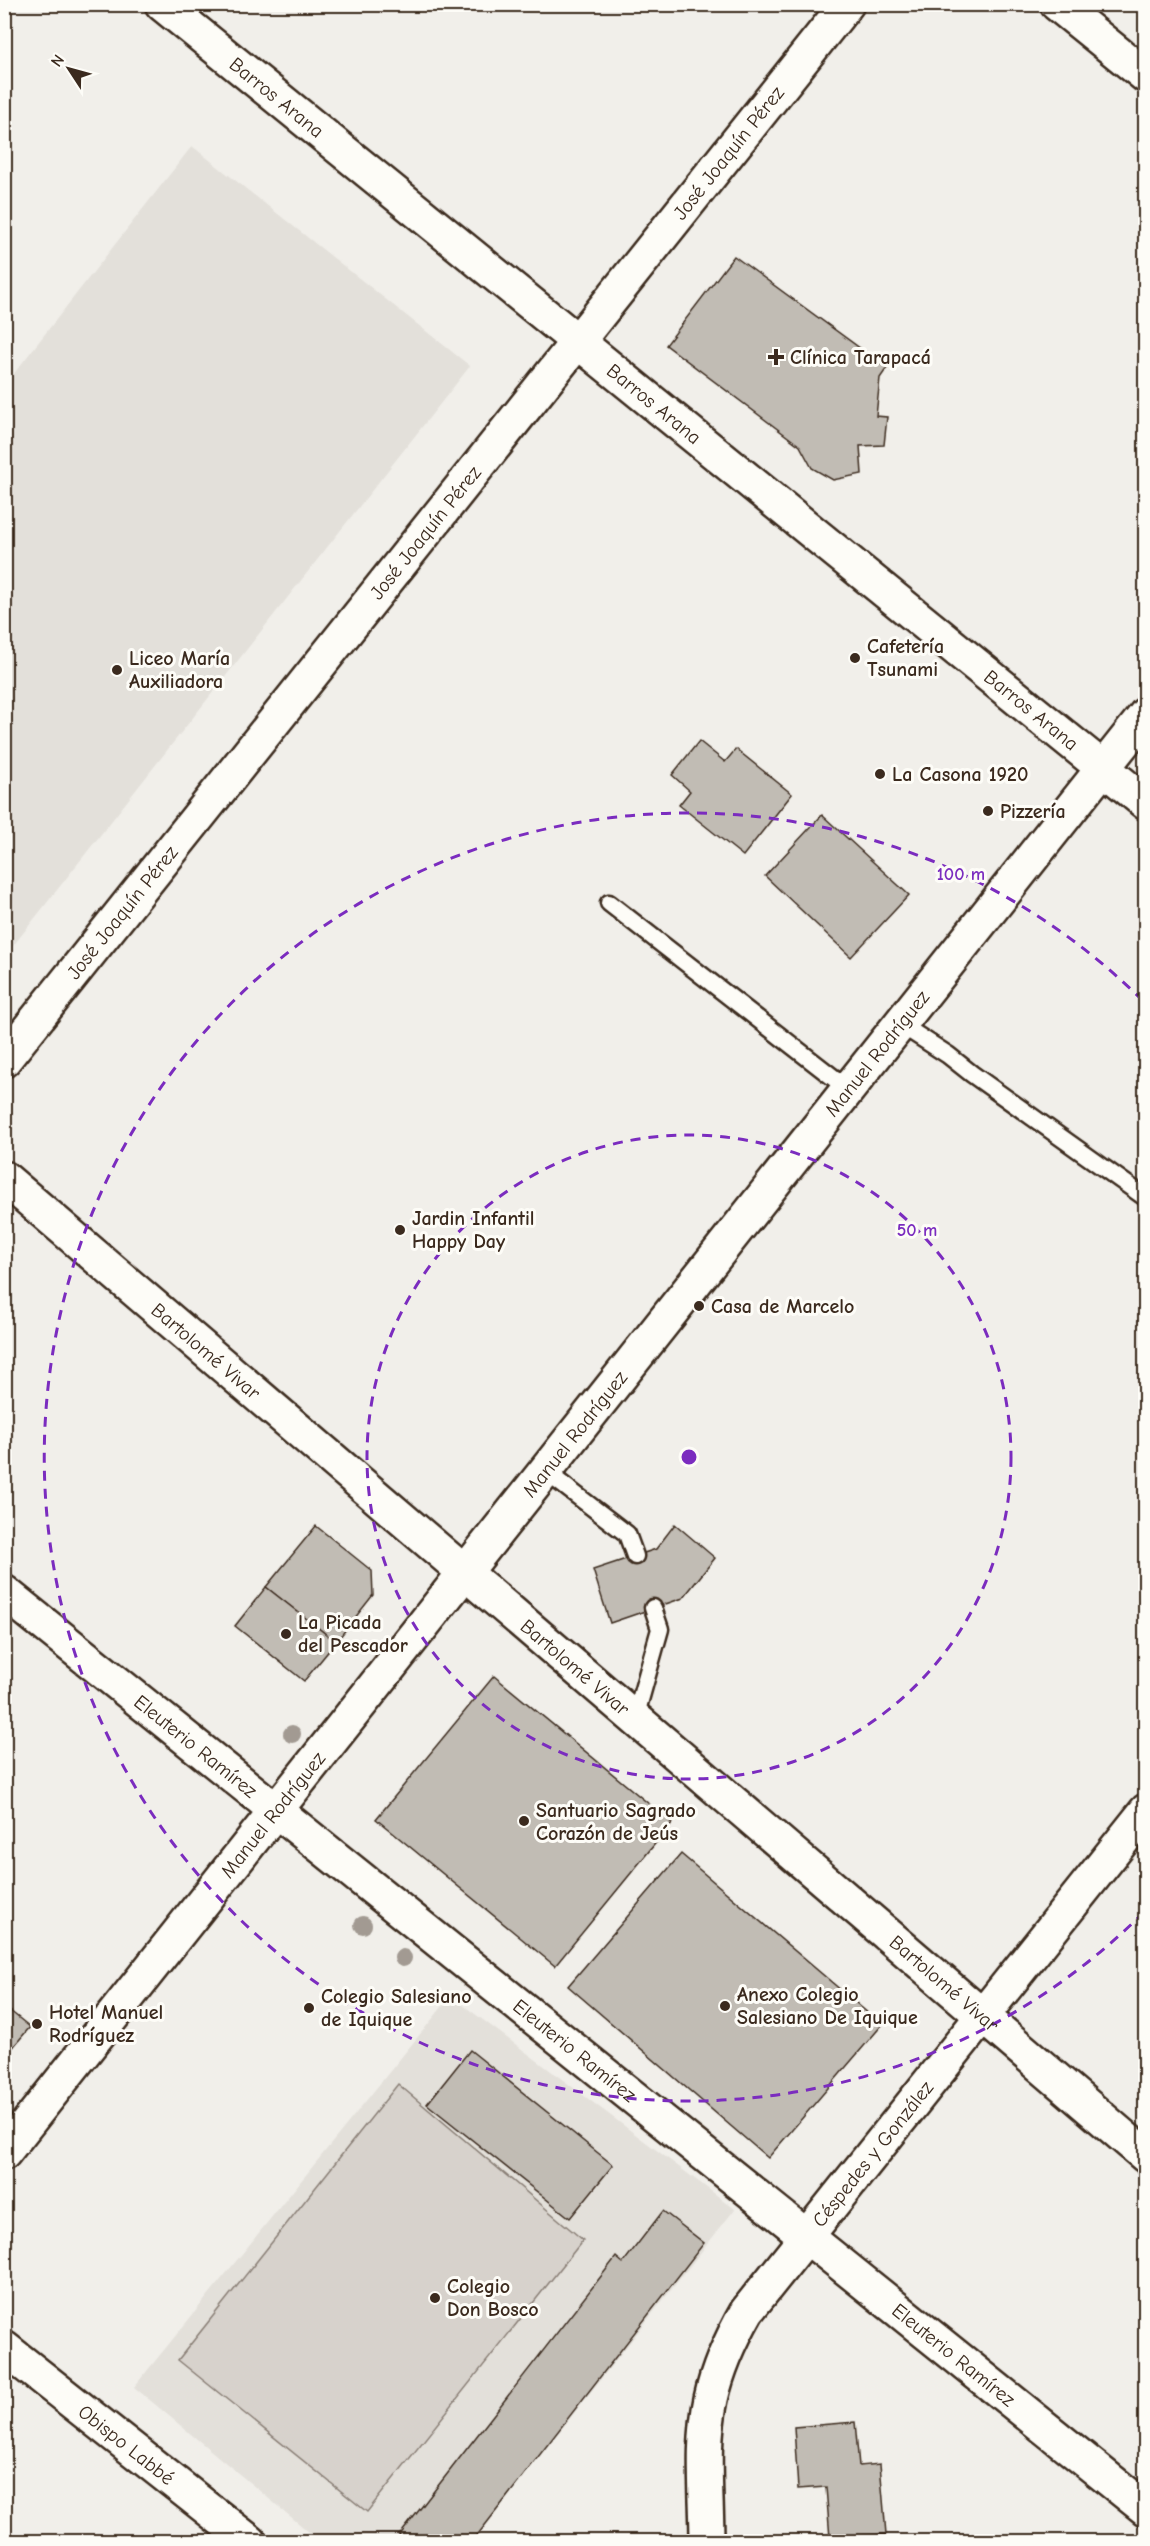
<svg xmlns="http://www.w3.org/2000/svg" width="1150" height="2546" viewBox="0 0 1150 2546" font-family="'Comic Neue',sans-serif">
	<style>
		.built { fill: #e3e0da }
		.garden { fill: #d7d2cc; stroke: #897e75; stroke-width: 1.5 }
		.building { fill: #c1bcb4; stroke: #3b2a1e; stroke-width: 1.5 }
		.lines { fill: none; stroke-linecap: round; stroke-linejoin: round }
		.service-casing { stroke: #3b2a1e; stroke-width: 21 }
		.minor-casing { stroke: #3b2a1e; stroke-width: 38 }
		.tertiary-casing { stroke: #3b2a1e; stroke-width: 38 }
		.service { stroke: #fdfcf7; stroke-width: 16 }
		.minor { stroke: #fdfcf7; stroke-width: 33 }
		.tertiary { stroke: #fdfcf7; stroke-width: 33 }
		.tree { fill: #a29a92 }
		.ring { fill: none; stroke: #7b2cbf; stroke-width: 3; stroke-dasharray: 10 8 }
		.poi-dot { fill: #3b2a1e; stroke: #fdfcf7; stroke-width: 2 }
		.labels { text-anchor: middle; dominant-baseline: central; stroke-width: 6; stroke-linejoin: round; paint-order: stroke }
		.street-label { font-size: 20px; fill: #3b2a1e; stroke: #fdfcf7 }
		.poi-label { font-size: 20px; font-weight: bold; fill: #3b2a1e; stroke: #fdfcf7; text-anchor: start }
		.centre { fill: #7b2cbf; stroke: #fdfcf7; stroke-width: 3 }
		.ring-label { font-size: 18px; text-anchor: middle; font-weight: bold; fill: #7b2cbf; stroke: #fdfcf7; stroke-width: 6; stroke-linejoin: round; paint-order: stroke }
	</style>
	<rect width="100%" height="100%" fill="#f1efea"/>
	<filter id="ink" filterUnits="userSpaceOnUse"><feTurbulence type="fractalNoise" baseFrequency=".0167" numOctaves="2"/><feDisplacementMap in="SourceGraphic" scale="12" xChannelSelector="R" yChannelSelector="G"/><feConvolveMatrix kernelMatrix="1 2 1 2 8 2 1 2 1" color-interpolation-filters="sRGB"/></filter>
	<g filter="url(#ink)">
		<g class="built">
			<polygon points="192,146 470,366 5,956 5,385"/>
			<polygon points="451,1996 735,2209 473,2541 320,2541 134,2387"/>
		</g>
		<polygon class="garden" points="398,2084 583,2240 367,2512 178,2360"/>
		<g class="building">
			<polygon points="734,256 887,368 880,378 876,416 887,417 884,445 860,446 862,474 833,480 812,468 800,446 666,345"/>
			<polygon points="699,741 725,762 736,749 792,794 743,856 679,805 690,791 672,775"/>
			<polygon points="822,815 909,895 851,957 765,876"/>
			<polygon points="675,1524 715,1558 683,1598 610,1623 593,1570 656,1549"/>
			<polygon points="316,1526 372,1571 373,1595 336,1642 266,1587"/>
			<polygon points="266,1587 336,1642 304,1681 235,1626"/>
			<polygon points="494,1676 672,1823 555,1966 376,1819"/>
			<polygon points="681,1854 882,2025 768,2158 568,1986"/>
			<polygon points="4,2006 30,2027 4,2058"/>
			<polygon points="470,2050 613,2165 570,2218 427,2104"/>
			<polygon points="663,2211 704,2243 472,2542 405,2542 399,2536 616,2257 623,2263"/>
			<polygon points="855,2422 859,2466 880,2464 886,2534 830,2538 826,2487 798,2489 794,2427"/>
		</g>
		<g class="lines">
			<defs>
				<g id="service">
					<polyline points="609,903 848,1089"/>
					<polyline points="900,1024 948,1055 972,1074 1146,1198"/>
					<polyline points="545,1471 627,1534 635,1556"/>
					<polyline points="635,1718 660,1629 653,1608"/>
				</g>
				<g id="minor">
					<path id="s1" d="M162,4L1146,803"/>
					<path id="s2" d="M4,1060L847,4"/>
				</g>
				<g id="tertiary">
					<polyline points="1057,4 1146,76"/>
					<path id="s3" d="M4,1178L1146,2156"/>
					<path id="s4" d="M4,1592L1146,2509"/>
					<path id="s5" d="M4,2153L1146,714"/>
					<path id="s6" d="M4,2348L250,2542"/>
					<path id="s7" d="M707,2542C707,2495 701,2445 711,2399C718,2367 731,2339 747,2311L1146,1811"/>
				</g>
			</defs>
			<use href="#service" class="service-casing"/>
			<use href="#minor" class="minor-casing"/>
			<use href="#tertiary" class="tertiary-casing"/>
			<use href="#service" class="service"/>
			<use href="#minor" class="minor"/>
			<use href="#tertiary" class="tertiary"/>
		</g>
		<g class="tree">
			<circle cx="292" cy="1734" r="9"/>
			<circle cx="363" cy="1925" r="9"/>
			<circle cx="403" cy="1958" r="9"/>
		</g>
	</g>
	<g class="ring">
		<circle cx="689" cy="1457" r="322"/>
		<path d="M1144 1912A644 644 0 1 1 1144 1002"/>
	</g>
	<g class="poi-dot">
		<path d="M773 348h6v6h6v6h-6v6h-6v-6h-6v-6h6z"/>
		<circle cx="855" cy="658" r="6"/>
		<circle cx="117" cy="670" r="6"/>
		<circle cx="880" cy="774" r="6"/>
		<circle cx="988" cy="811" r="6"/>
		<circle cx="400" cy="1230" r="6"/>
		<circle cx="699" cy="1306" r="6"/>
		<circle cx="286" cy="1634" r="6"/>
		<circle cx="524" cy="1821" r="6"/>
		<circle cx="725" cy="2006" r="6"/>
		<circle cx="309" cy="2008" r="6"/>
		<circle cx="37" cy="2024" r="6"/>
		<circle cx="435" cy="2298" r="6"/>
	</g>
	<g class="labels">
		<g class="street-label">
			<text stroke="none"><textPath href="#s1" startOffset="148">Barros Arana</textPath></text>
			<text stroke="none"><textPath href="#s2" startOffset="1161">José Joaquín Pérez</textPath></text>
			<text stroke="none"><textPath href="#s1" startOffset="634">Barros Arana</textPath></text>
			<text stroke="none"><textPath href="#s2" startOffset="675">José Joaquín Pérez</textPath></text>
			<text stroke="none"><textPath href="#s1" startOffset="1120">Barros Arana</textPath></text>
			<text stroke="none"><textPath href="#s2" startOffset="189">José Joaquín Pérez</textPath></text>
			<text stroke="none"><textPath href="#s5" startOffset="1404">Manuel Rodríguez</textPath></text>
			<text stroke="none"><textPath href="#s3" startOffset="266">Bartolomé Vivar</textPath></text>
			<text stroke="none"><textPath href="#s5" startOffset="918">Manuel Rodríguez</textPath></text>
			<text stroke="none"><textPath href="#s3" startOffset="752">Bartolomé Vivar</textPath></text>
			<text stroke="none"><textPath href="#s4" startOffset="246">Eleuterio Ramírez</textPath></text>
			<text stroke="none"><textPath href="#s5" startOffset="432">Manuel Rodríguez</textPath></text>
			<text stroke="none"><textPath href="#s3" startOffset="1238">Bartolomé Vivar</textPath></text>
			<text stroke="none"><textPath href="#s4" startOffset="732">Eleuterio Ramírez</textPath></text>
			<text stroke="none"><textPath href="#s7" startOffset="440">Céspedes y González</textPath></text>
			<text stroke="none"><textPath href="#s4" startOffset="1218">Eleuterio Ramírez</textPath></text>
			<text stroke="none"><textPath href="#s6" startOffset="156">Obispo Labbé</textPath></text>
		</g>
		<g class="poi-label">
			<text x="790" y="357">Clínica Tarapacá</text>
			<text x="867" y="646">Cafetería<tspan x="867" dy="23">Tsunami</tspan></text>
			<text x="129" y="658">Liceo María<tspan x="129" dy="23">Auxiliadora</tspan></text>
			<text x="892" y="774">La Casona 1920</text>
			<text x="1000" y="811">Pizzería</text>
			<text x="412" y="1218">Jardin Infantil<tspan x="412" dy="23">Happy Day</tspan></text>
			<text x="711" y="1306">Casa de Marcelo</text>
			<text x="298" y="1622">La Picada<tspan x="298" dy="23">del Pescador</tspan></text>
			<text x="536" y="1810">Santuario Sagrado<tspan x="536" dy="23">Corazón de Jeús</tspan></text>
			<text x="737" y="1994">Anexo Colegio<tspan x="737" dy="23">Salesiano De Iquique</tspan></text>
			<text x="321" y="1996">Colegio Salesiano<tspan x="321" dy="23">de Iquique</tspan></text>
			<text x="49" y="2012">Hotel Manuel<tspan x="49" dy="23">Rodríguez</tspan></text>
			<text x="447" y="2286">Colegio<tspan x="447" dy="23">Don Bosco</tspan></text>
		</g>
	</g>
	<circle cx="689" cy="1457" r="9" class="centre"/>
	<g class="ring-label">
		<text x="961" y="880">100 m</text>
		<text x="917" y="1236">50 m</text>
	</g>
	<rect width="1150" height="2546" fill="none" stroke="#fdfcf7" stroke-width="24"/>
	<rect x="12" y="12" width="1126" height="2522" fill="none" stroke="#3b2a1e" stroke-width="2" filter="url(#ink)"/>
	<g transform="translate(69 69) rotate(306)" stroke="#fdfcf7" stroke-width="4.5" paint-order="stroke">
	<path d="M0-4.5L10 22L0 15L-10 22Z" fill="#3b2a1e"/>
	<text y="-9" font-size="16" font-weight="bold" text-anchor="middle" fill="#3b2a1e">N</text>
	</g>
</svg>
